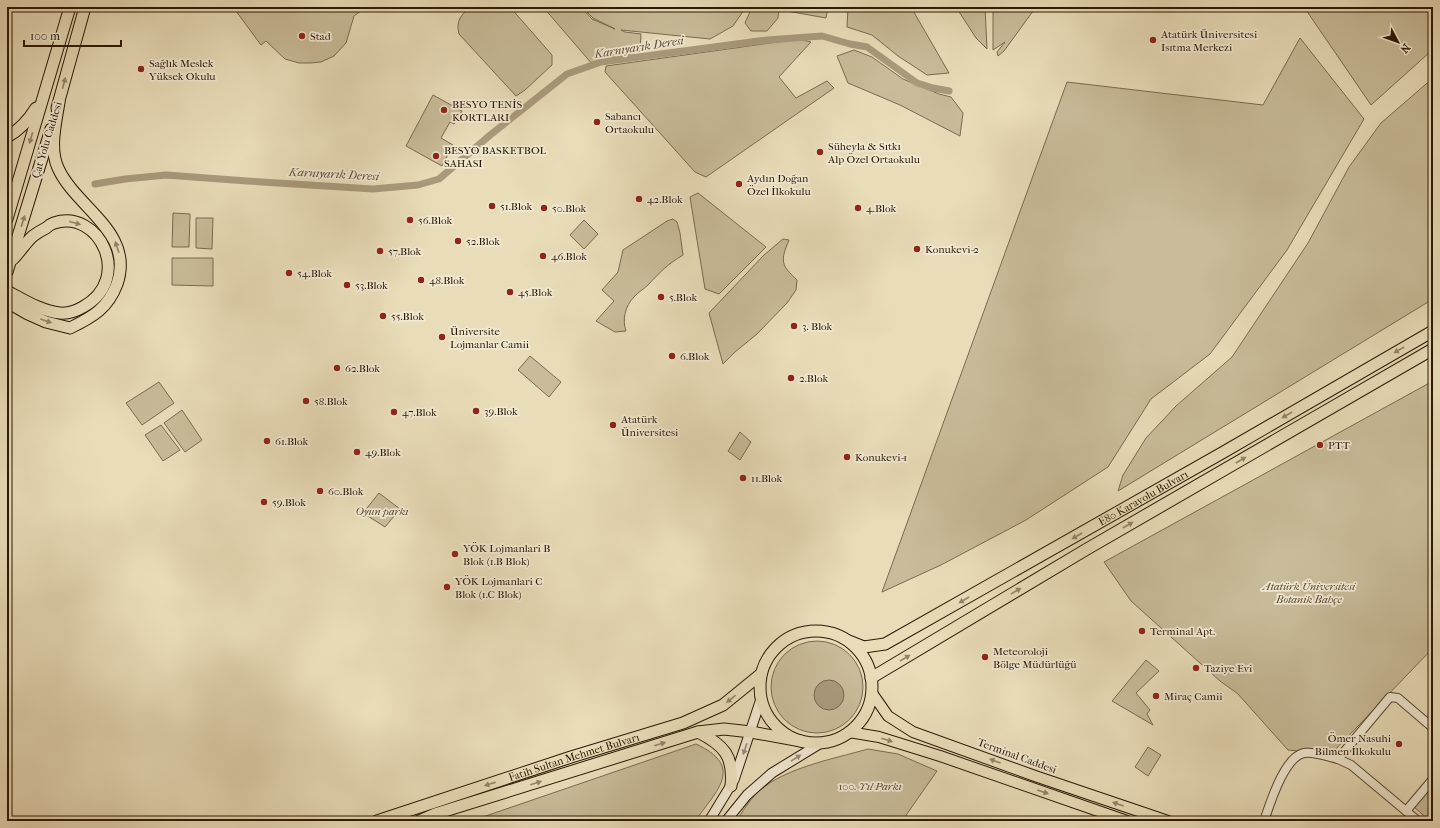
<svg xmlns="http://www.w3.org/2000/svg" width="1440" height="828" viewBox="0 0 1440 828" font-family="'IM FELL French Canon',serif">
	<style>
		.green { fill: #c9bc9a; stroke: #7a6a50 }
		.water { fill: #a99a7c; stroke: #77664c }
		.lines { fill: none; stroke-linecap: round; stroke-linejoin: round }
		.canal { stroke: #a99a7c; stroke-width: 7 }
		.tertiary-casing { stroke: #5b4932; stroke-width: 10 }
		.secondary-casing { stroke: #2c1805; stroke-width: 11 }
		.primary-casing { stroke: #2c1805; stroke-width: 12 }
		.trunk-casing { stroke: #2c1805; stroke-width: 13 }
		.tertiary { stroke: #f1e9d2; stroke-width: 8 }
		.secondary { stroke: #f1e9d2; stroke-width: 9 }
		.primary { stroke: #e9ddb9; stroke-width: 10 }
		.trunk { stroke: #e9ddb9; stroke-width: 11 }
		.oneway { fill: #948468 }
		.oneway2 { fill: #988b76 }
		.poi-dot { fill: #8f2418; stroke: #f1e9d2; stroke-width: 1.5 }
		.labels { text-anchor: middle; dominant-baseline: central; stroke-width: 3.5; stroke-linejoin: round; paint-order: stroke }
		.poi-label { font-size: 11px; fill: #2c1805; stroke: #f1e9d2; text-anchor: start }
		.street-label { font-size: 11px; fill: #2c1805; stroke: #f1e9d2 }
		.park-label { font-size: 11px; font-style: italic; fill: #5b4932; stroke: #f1e9d2 }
		.water-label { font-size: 12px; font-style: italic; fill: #5e4c35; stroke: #f1e9d2 }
	</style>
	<rect width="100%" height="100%" fill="#e9ddb9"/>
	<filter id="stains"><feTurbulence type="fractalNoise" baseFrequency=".005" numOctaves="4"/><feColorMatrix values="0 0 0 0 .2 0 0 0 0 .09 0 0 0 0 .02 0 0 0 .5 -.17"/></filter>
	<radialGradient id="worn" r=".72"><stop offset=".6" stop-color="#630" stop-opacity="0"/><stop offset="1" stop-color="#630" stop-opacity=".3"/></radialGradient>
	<g class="green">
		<polygon points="233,7 366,7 354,16 346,43 334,56 321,62 310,63 299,63 285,59 266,41 261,45"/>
		<path d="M470,7H510L552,55V65L525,90L516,96L459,34C456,21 460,16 470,7Z"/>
		<polygon points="543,7 581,7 592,19 615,29 593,18 582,7 744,7 744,10 733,26 710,39 621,30 625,32 641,34 640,51 593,65"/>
		<polygon points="752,7 779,7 778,18 767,31 751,31 745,23"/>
		<polygon points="788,7 828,7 826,18 787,11"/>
		<polygon points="848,7 911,7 949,73 927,75 898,56 872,35 847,27"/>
		<polygon points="956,7 985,7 987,49 976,38"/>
		<polygon points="993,7 1036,7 1004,51 998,56 997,52 1005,42 993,50"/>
		<polygon points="1304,7 1433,7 1430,52 1371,105"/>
		<polygon points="1300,38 1364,119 1287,250 1210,354 1151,399 1108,467 1026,520 941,565 882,592 1067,82 1263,105"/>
		<polygon points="799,39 811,42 779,77 796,98 827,81 834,88 706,177 695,172 605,72 606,66"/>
		<polygon points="854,50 872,57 903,79 939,94 951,97 963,113 960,136 900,105 848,83 837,56"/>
		<polygon points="1433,78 1433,124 1429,195 1433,202 1433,299 1118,491 1123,475 1146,438 1176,406 1232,357 1308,243 1349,167 1381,123"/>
		<polygon points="433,95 462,111 454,124 450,122 441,138 453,145 442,166 406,146"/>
		<polygon points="698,193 766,247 719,294 705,289 690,197"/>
		<polygon points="173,213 190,214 189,247 172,247"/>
		<polygon points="196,218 213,218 212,249 196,248"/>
		<path d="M673,219L677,222L680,233L683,255C668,264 660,272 648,285C644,289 638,292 634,297C625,306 622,320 626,331L615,332L596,321L614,301L602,290L618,272L623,250L667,221Z"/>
		<polygon points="584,220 598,234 584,249 570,235"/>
		<path d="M783,239L789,240C780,261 781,265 797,280L796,290L787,303L757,334L735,352L723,364L709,313L764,255Z"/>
		<polygon points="172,258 213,258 213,286 172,285"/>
		<polygon points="530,356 561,382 549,397 518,370"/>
		<polygon points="1433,381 1433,648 1331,754 1288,750 1238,694 1220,681 1131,601 1104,562"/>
		<polygon points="159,382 174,403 142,425 126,403"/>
		<polygon points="182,410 202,440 185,452 164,423"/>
		<polygon points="161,425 180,450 163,461 145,435"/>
		<polygon points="740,432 751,442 740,460 728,451"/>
		<polygon points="379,493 400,509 385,527 363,513"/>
		<circle cx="817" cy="687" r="46"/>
		<polygon points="1146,660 1159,671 1136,693 1150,710 1147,714 1153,725 1112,701"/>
		<path d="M696,744C745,767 717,790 695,821H471Z"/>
		<polygon points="1148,747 1161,755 1148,776 1135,767"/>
		<path d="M868,749L898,754L937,771L902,821H736C742,813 747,804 754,796C778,769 833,759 868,749Z"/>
		<polygon points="1433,785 1433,821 1430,821 1414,807"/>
	</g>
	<circle class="water" cx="829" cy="695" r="15"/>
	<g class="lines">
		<polyline class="canal" points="95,184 125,179 166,175 247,181 373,189 418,185 439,179 489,136 567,74 601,62 767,40 822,36 850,44 867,47 917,83 933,88 949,91"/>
		<defs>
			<g id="tertiary">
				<polyline points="1338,759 1351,765 1418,821"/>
				<polyline points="1406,811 1433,779"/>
				<path d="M1264,821C1270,804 1284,757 1304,753C1314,751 1328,757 1338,759L1390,697L1398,698L1433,728"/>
			</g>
			<g id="secondary">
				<polyline points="709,821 734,780 761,699"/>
				<polyline points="726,821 747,795 772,773 821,743"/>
			</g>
			<g id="primary">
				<polyline points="872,693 888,716 913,732 1035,776 1168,821"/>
				<polyline points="849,732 879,737 940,756 1127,821"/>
			</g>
			<g id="trunk">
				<polyline points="57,108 85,7"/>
				<path d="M7,137C20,130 28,121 36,108"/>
				<polyline points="7,219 70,7"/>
				<polyline points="7,272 51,129"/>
				<path d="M7,291C24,300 41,311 60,313C69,314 76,311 83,307C134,279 99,208 54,223C51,224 48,226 46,228C42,230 37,233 33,236C26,242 20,252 13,259"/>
				<path d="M7,302L28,314L46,322L70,328C93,317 108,308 117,284C135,232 76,208 58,168C49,148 56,123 59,102"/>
				<circle cx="816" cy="687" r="56"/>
				<path id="s1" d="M849,641L864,647L885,644L1222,453L1433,331"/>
				<polyline points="871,678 1087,549 1433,349"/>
				<path d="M698,732C724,745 734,756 731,786"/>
				<path id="s2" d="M377,821L571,757L683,723L723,705L761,674"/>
				<polyline points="419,821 435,814 698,732 724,729 751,732 801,741"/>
			</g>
		</defs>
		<use href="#tertiary" class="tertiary-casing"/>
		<use href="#secondary" class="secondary-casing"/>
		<use href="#primary" class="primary-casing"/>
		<use href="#trunk" class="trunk-casing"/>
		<use href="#tertiary" class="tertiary"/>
		<use href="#secondary" class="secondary"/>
		<use href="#primary" class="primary"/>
		<use href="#trunk" class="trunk"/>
	</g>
	<defs><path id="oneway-solid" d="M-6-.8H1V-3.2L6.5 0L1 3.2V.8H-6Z"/></defs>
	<g class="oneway">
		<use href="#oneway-solid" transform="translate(64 83) rotate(-75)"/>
		<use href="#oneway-solid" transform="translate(31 138) rotate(106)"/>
		<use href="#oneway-solid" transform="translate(23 221) rotate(-73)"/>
		<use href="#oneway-solid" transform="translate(75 223) rotate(15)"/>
		<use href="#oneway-solid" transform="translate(117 247) rotate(-109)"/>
		<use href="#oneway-solid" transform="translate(46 321) rotate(19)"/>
		<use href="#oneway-solid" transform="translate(1399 350) rotate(150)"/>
		<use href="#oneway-solid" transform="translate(1287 415) rotate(150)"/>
		<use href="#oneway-solid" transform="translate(1241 460) rotate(-30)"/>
		<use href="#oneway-solid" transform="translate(1128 525) rotate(-30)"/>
		<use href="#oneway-solid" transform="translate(1077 536) rotate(150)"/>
		<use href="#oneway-solid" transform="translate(1016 591) rotate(-31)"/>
		<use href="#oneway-solid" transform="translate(964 600) rotate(150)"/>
		<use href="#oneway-solid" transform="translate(905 658) rotate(-31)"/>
		<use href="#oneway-solid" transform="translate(731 699) rotate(141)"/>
		<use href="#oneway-solid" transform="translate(887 740) rotate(17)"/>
		<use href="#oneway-solid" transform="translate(660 744) rotate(-17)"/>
		<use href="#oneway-solid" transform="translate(995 761) rotate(-160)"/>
		<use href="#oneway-solid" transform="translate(536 783) rotate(-17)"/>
		<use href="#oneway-solid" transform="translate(490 784) rotate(162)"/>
		<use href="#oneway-solid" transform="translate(1043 792) rotate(19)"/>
		<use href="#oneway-solid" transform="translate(1118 804) rotate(-161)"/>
	</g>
	<g class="oneway2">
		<use href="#oneway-solid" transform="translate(745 749) rotate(109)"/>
		<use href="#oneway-solid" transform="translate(796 758) rotate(-32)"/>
	</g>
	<g class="poi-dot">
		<circle cx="302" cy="36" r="4"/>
		<circle cx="1153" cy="40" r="4"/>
		<circle cx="141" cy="69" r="4"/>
		<circle cx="444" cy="110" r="4"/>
		<circle cx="597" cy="122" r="4"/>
		<circle cx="820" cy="152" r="4"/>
		<circle cx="436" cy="156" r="4"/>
		<circle cx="739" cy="184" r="4"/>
		<circle cx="639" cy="199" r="4"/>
		<circle cx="492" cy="206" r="4"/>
		<circle cx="544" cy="208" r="4"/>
		<circle cx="858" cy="208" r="4"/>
		<circle cx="410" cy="220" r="4"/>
		<circle cx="458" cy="241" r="4"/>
		<circle cx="917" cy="249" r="4"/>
		<circle cx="380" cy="251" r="4"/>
		<circle cx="543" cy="256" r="4"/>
		<circle cx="289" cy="273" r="4"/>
		<circle cx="421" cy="280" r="4"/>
		<circle cx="347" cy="285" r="4"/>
		<circle cx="510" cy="292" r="4"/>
		<circle cx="661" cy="297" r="4"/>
		<circle cx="383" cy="316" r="4"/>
		<circle cx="794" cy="326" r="4"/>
		<circle cx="442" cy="337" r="4"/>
		<circle cx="672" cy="356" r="4"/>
		<circle cx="337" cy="368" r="4"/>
		<circle cx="791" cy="378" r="4"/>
		<circle cx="306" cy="401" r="4"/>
		<circle cx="476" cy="411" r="4"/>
		<circle cx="394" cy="412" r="4"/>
		<circle cx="613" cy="425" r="4"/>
		<circle cx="267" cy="441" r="4"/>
		<circle cx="1320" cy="445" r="4"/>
		<circle cx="357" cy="452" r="4"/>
		<circle cx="847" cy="457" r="4"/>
		<circle cx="743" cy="478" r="4"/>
		<circle cx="320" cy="491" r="4"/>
		<circle cx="264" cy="502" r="4"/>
		<circle cx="455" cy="554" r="4"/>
		<circle cx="447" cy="587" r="4"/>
		<circle cx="1142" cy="631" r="4"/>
		<circle cx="985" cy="657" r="4"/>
		<circle cx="1196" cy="668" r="4"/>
		<circle cx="1156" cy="696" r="4"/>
		<circle cx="1399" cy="744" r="4"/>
	</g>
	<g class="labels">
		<g class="poi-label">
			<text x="1161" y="34">Atatürk Üniversitesi<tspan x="1161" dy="13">Isıtma Merkezi</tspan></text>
			<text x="310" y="36">Stad</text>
			<text x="149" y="63">Sağlık Meslek<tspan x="149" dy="13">Yüksek Okulu</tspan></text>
			<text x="452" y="104">BESYO TENİS<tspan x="452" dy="13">KORTLARI</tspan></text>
			<text x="605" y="116">Sabancı<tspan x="605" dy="13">Ortaokulu</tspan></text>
			<text x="828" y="146">Süheyla &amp; Sıtkı<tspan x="828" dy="13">Alp Özel Ortaokulu</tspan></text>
			<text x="444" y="150">BESYO BASKETBOL<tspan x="444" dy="13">SAHASI</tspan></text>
			<text x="747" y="178">Aydın Doğan<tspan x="747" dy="13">Özel İlkokulu</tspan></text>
			<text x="647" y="199">42.Blok</text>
			<text x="500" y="206">51.Blok</text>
			<text x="552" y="208">50.Blok</text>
			<text x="866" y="208">4.Blok</text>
			<text x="418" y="220">56.Blok</text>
			<text x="466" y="241">52.Blok</text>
			<text x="925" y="249">Konukevi-2</text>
			<text x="388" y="251">57.Blok</text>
			<text x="551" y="256">46.Blok</text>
			<text x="297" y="273">54.Blok</text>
			<text x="429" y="280">48.Blok</text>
			<text x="355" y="285">53.Blok</text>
			<text x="518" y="292">45.Blok</text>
			<text x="669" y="297">5.Blok</text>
			<text x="391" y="316">55.Blok</text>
			<text x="802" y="326">3. Blok</text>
			<text x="450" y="331">Üniversite<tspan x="450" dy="13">Lojmanlar Camii</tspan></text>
			<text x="680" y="356">6.Blok</text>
			<text x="345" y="368">62.Blok</text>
			<text x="799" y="378">2.Blok</text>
			<text x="314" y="401">58.Blok</text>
			<text x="484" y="411">39.Blok</text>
			<text x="402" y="412">47.Blok</text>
			<text x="621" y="419">Atatürk<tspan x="621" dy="13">Üniversitesi</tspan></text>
			<text x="275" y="441">61.Blok</text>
			<text x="1328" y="445">PTT</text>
			<text x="365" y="452">49.Blok</text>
			<text x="855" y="457">Konukevi-1</text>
			<text x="751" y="478">11.Blok</text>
			<text x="328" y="491">60.Blok</text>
			<text x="272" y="502">59.Blok</text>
			<text x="463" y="548">YÖK Lojmanlari B<tspan x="463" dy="13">Blok (1.B Blok)</tspan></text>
			<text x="455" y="581">YÖK Lojmanlari C<tspan x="455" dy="13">Blok (1.C Blok)</tspan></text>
			<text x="1150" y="631">Terminal Apt.</text>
			<text x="993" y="651">Meteoroloji<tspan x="993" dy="13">Bölge Müdürlüğü</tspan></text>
			<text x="1204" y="668">Taziye Evi</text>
			<text x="1164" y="696">Miraç Camii</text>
			<text x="1391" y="738" text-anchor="end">Ömer Nasuhi<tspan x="1391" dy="13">Bilmen İlkokulu</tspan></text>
		</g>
		<g class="street-label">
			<text transform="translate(47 140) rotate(-73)">Çat Yolu Caddesi</text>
			<text stroke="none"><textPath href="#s1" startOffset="334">E80 Karayolu Bulvarı</textPath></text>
			<text transform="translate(1017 756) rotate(20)">Terminal Caddesi</text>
			<text stroke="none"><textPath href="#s2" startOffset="207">Fatih Sultan Mehmet Bulvarı</textPath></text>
		</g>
		<g class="park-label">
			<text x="382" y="511">Oyun parkı</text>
			<text x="1309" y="586">Atatürk Üniversitesi<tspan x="1309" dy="13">Botanik Bahçe</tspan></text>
			<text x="870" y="786">100. Yıl Parkı</text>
		</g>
		<g class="water-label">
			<text transform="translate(639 47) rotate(-9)">Karnıyarık Deresi</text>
			<text transform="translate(334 174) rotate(3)">Karnıyarık Deresi</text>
		</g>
	</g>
	<rect width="1440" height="828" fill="none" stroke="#e9ddb9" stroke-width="24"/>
	<rect x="8" y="8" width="1424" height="812" fill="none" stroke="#2c1805" stroke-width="2"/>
	<rect x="12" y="12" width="1416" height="804" fill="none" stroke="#2c1805"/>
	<g transform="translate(1398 42) rotate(131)" stroke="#f1e9d2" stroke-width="3" paint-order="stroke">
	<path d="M0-3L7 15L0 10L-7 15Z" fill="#2c1805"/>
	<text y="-6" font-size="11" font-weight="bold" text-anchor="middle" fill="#2c1805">N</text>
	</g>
	<path d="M24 40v6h97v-6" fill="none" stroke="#2c1805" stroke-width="2"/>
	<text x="30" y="40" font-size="12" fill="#2c1805" stroke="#f1e9d2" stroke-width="3" paint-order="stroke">100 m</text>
	<rect width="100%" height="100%" filter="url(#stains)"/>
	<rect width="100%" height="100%" fill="url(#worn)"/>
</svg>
